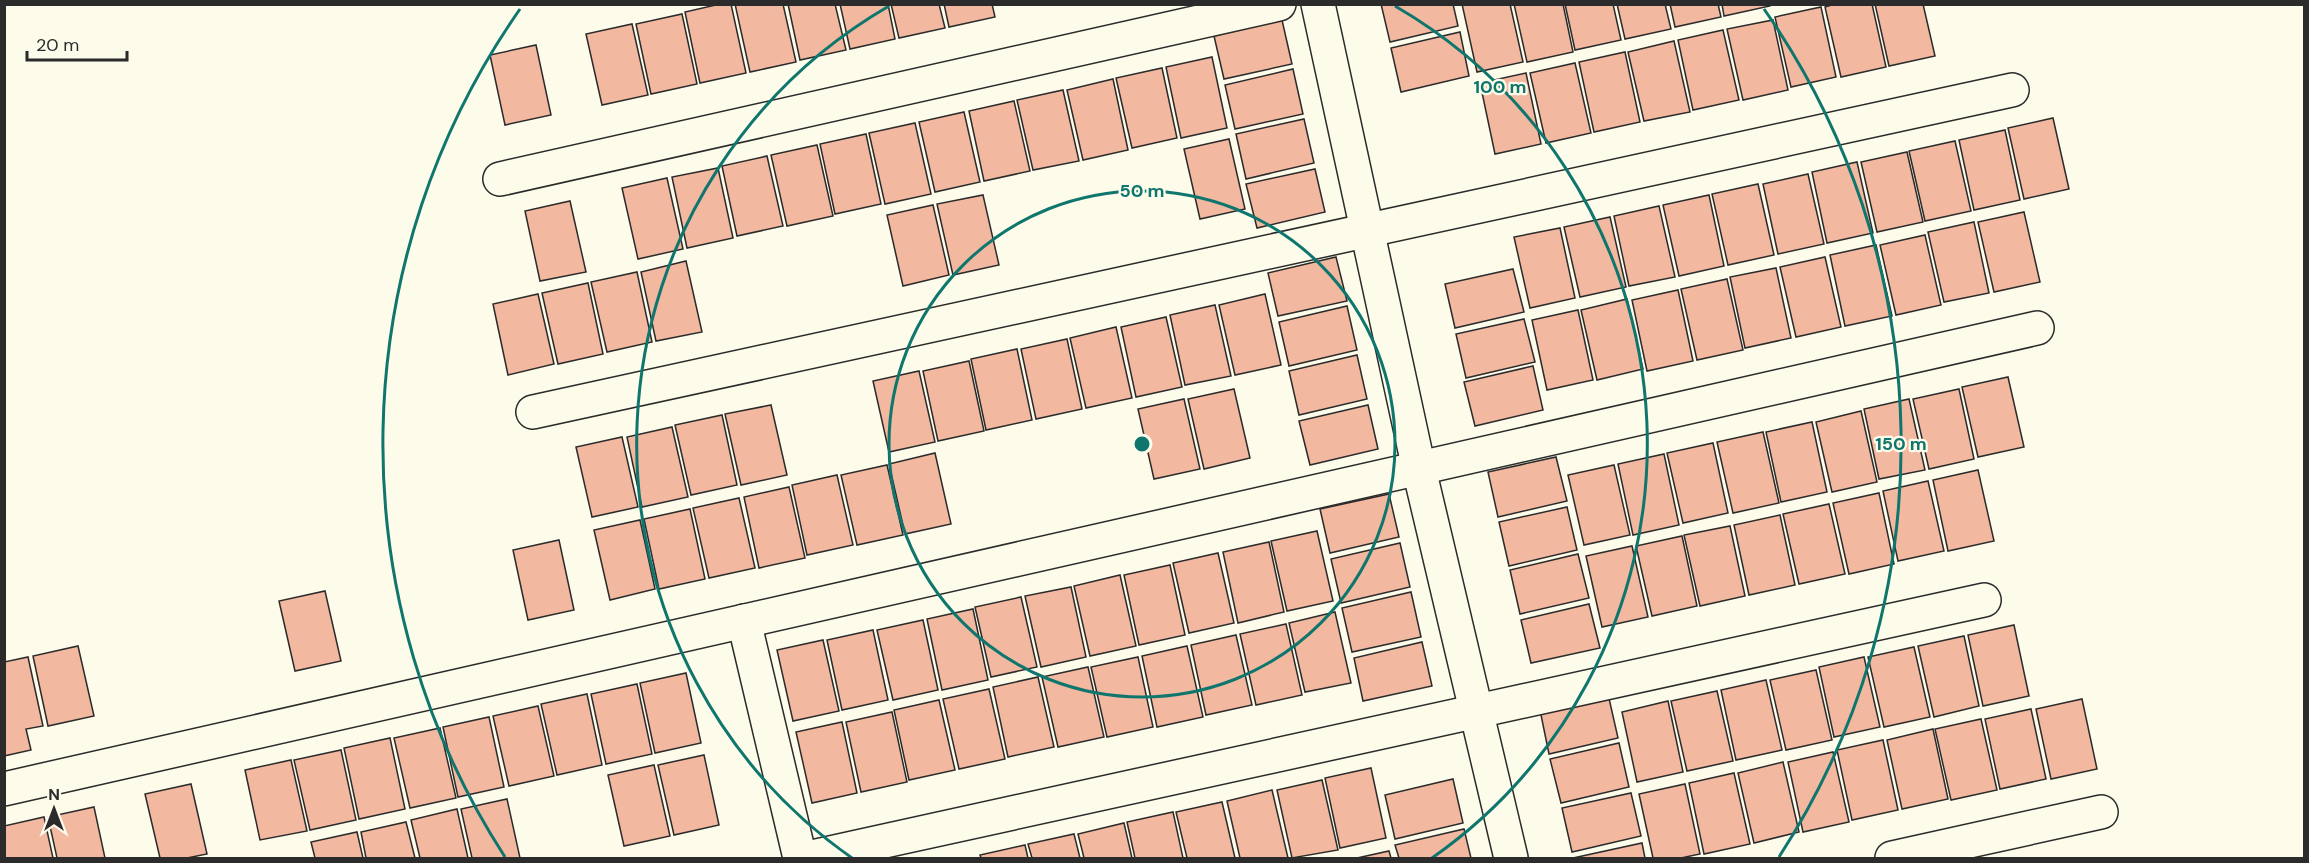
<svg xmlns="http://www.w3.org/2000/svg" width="2309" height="863" viewBox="0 0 2309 863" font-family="'DM Sans',sans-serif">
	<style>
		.building { fill: #f2b8a0; stroke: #2b2b2b; stroke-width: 1.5 }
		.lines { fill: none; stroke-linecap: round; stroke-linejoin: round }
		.minor-casing { stroke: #2b2b2b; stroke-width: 36 }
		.minor { stroke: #fdfbea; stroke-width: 33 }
		.ring { fill: none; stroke: #0f766e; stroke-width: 3 }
		.centre { fill: #0f766e; stroke: #fdfbea; stroke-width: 3 }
		.ring-label { font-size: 18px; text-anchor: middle; font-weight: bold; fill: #0f766e; stroke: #fdfbea; stroke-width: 4.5; stroke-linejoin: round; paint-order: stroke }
	</style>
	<rect width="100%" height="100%" fill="#fdfbea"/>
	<g class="building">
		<polygon points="720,4 731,4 746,73 700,83 685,12"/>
		<polygon points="735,4 783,4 796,62 750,72"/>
		<polygon points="788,4 835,4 846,50 800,60"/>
		<polygon points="840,4 888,4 895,39 850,49"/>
		<polygon points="891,4 939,4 945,28 899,38"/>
		<polygon points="944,4 992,4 995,17 949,27"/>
		<polygon points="1381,4 1453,4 1458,26 1390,42"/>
		<polygon points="1462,4 1510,4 1523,62 1477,72"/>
		<polygon points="1514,4 1563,4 1573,52 1527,62"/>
		<polygon points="1565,4 1613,4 1621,40 1575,50"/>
		<polygon points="1617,4 1665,4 1671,29 1625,39"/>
		<polygon points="1670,4 1718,4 1721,17 1675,27"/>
		<polygon points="1722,4 1770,4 1770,6 1724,16"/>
		<polygon points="1835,4 1872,4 1886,67 1841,77 1825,7"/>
		<polygon points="1875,4 1923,4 1935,56 1889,66"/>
		<polygon points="1821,7 1836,77 1791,87 1775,17"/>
		<polygon points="682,14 697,84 651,94 636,24"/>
		<polygon points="1282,20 1292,64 1224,79 1214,36"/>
		<polygon points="1773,20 1788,90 1743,100 1727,29"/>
		<polygon points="632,24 648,95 602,105 586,34"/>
		<polygon points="1723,30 1739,100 1693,110 1678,40"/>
		<polygon points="1460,32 1469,76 1401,92 1391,48"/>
		<polygon points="1674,41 1690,112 1644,121 1628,52"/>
		<polygon points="536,45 551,115 505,125 490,55"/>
		<polygon points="1625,52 1640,122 1594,132 1579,62"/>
		<polygon points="1212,57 1227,128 1181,138 1166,67"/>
		<polygon points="1575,63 1591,133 1546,143 1530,73"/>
		<polygon points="1162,68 1177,138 1132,148 1116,78"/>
		<polygon points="1293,69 1303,114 1235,129 1225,85"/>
		<polygon points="1526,73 1541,144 1495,154 1480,83"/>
		<polygon points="1113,79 1128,150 1083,160 1067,90"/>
		<polygon points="1063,90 1079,161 1033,170 1017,100"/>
		<polygon points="1014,101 1030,171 984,181 969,111"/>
		<polygon points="964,112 980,182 935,192 919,122"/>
		<polygon points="2053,118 2069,189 2024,199 2008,128"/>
		<polygon points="1304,119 1314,163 1246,179 1236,134"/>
		<polygon points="915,123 931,194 885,204 869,133"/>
		<polygon points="2005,130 2020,200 1974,210 1959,140"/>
		<polygon points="866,134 881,204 835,214 820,144"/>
		<polygon points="1229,139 1245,209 1200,219 1184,149"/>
		<polygon points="1955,141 1971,211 1925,221 1909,151"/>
		<polygon points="817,145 833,216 787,226 771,155"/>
		<polygon points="1907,152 1923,222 1877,232 1861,162"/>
		<polygon points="767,156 783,226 737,236 722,166"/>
		<polygon points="1857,162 1873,233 1827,243 1812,172"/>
		<polygon points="718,168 733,238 687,248 672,177"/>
		<polygon points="1315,169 1325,212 1257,228 1246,184"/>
		<polygon points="1808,174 1824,244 1778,254 1763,184"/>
		<polygon points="667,178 683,249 638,259 622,188"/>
		<polygon points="1758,184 1774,255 1728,265 1712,194"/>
		<polygon points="983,195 999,265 953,275 937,204"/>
		<polygon points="1709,195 1724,266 1679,276 1663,205"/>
		<polygon points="570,201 586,272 540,281 525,211"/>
		<polygon points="933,205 949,275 903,286 887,215"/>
		<polygon points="1659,206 1675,277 1629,286 1614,216"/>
		<polygon points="2024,212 2040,282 1994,292 1978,222"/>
		<polygon points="1610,217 1626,287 1580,297 1564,227"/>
		<polygon points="1974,222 1989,293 1944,302 1928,232"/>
		<polygon points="1560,228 1575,298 1530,308 1514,237"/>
		<polygon points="1925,235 1941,305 1896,315 1880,245"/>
		<polygon points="1876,245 1892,316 1845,326 1830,255"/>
		<polygon points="1336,257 1347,301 1278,316 1268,273"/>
		<polygon points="1825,257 1841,327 1796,337 1780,267"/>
		<polygon points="686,261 702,332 656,341 641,272"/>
		<polygon points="1776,268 1791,338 1745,348 1730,277"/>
		<polygon points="1513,269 1524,312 1455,328 1445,284"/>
		<polygon points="637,272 652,342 607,352 591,282"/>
		<polygon points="1727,279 1743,350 1697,360 1681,289"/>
		<polygon points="588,283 603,354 558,364 542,293"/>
		<polygon points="1678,290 1693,361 1647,371 1632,300"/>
		<polygon points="538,294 554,364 508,375 493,304"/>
		<polygon points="1265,294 1281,365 1235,375 1219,305"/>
		<polygon points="1627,299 1643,369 1597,380 1581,310"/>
		<polygon points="1215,305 1231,376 1185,385 1170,315"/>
		<polygon points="1347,306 1357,350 1289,366 1279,322"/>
		<polygon points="1578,310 1593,380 1547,390 1532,320"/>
		<polygon points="1166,317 1182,387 1136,397 1121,327"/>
		<polygon points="1524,319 1535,362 1466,378 1456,334"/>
		<polygon points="1116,327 1132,398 1086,408 1070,338"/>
		<polygon points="1067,339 1082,409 1036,419 1021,349"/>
		<polygon points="1017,349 1032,420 986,430 971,359"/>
		<polygon points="1357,355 1367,399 1299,415 1289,371"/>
		<polygon points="969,361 984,431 938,441 923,371"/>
		<polygon points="1533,366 1543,410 1475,426 1464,382"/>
		<polygon points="919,371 935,442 889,452 873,381"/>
		<polygon points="2008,377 2024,447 1978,457 1962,387"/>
		<polygon points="1234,389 1250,458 1204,469 1188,399"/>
		<polygon points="1959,389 1974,459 1929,469 1913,399"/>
		<polygon points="1184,399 1200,469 1154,479 1138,409"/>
		<polygon points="1909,399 1925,470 1879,479 1864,409"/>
		<polygon points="771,405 787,475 741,485 725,414"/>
		<polygon points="1368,405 1378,449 1310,465 1299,421"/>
		<polygon points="1861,411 1877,482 1832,492 1816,422"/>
		<polygon points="722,415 737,485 691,495 675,425"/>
		<polygon points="1812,422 1827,492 1781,502 1766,432"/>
		<polygon points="672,427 688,497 642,507 627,437"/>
		<polygon points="1763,432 1779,503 1733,513 1717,442"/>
		<polygon points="622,437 638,507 592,517 576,447"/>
		<polygon points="1713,443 1728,513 1683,523 1667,453"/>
		<polygon points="935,453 951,524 905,534 889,464"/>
		<polygon points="1664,454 1679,525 1633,535 1618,464"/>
		<polygon points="1556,457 1567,501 1498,517 1488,472"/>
		<polygon points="887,465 903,535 857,545 841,475"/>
		<polygon points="1614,465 1630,535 1584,545 1568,475"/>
		<polygon points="1978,470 1994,541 1948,551 1933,480"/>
		<polygon points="837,475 853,545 807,555 792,485"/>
		<polygon points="1928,481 1944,551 1898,561 1883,491"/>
		<polygon points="789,487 805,558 759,568 744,497"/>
		<polygon points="1879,493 1894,564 1849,574 1833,503"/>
		<polygon points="1389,494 1399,537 1330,553 1320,509"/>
		<polygon points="739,498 755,568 709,578 693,508"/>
		<polygon points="1829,504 1845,574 1799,584 1783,514"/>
		<polygon points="1567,507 1577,550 1509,566 1499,522"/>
		<polygon points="690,509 705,579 659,589 644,519"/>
		<polygon points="1780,515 1795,585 1749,595 1734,525"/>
		<polygon points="640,520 655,589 610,600 594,530"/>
		<polygon points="1730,526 1745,596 1700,606 1684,535"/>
		<polygon points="1317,531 1333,601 1287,611 1271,541"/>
		<polygon points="1682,536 1697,606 1652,616 1636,546"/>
		<polygon points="559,540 574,610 528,620 513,550"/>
		<polygon points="1269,542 1284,612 1238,623 1223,552"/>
		<polygon points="1400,543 1410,587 1341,603 1331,559"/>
		<polygon points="1632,546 1648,617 1602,627 1586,556"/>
		<polygon points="1218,553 1234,623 1189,633 1173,563"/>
		<polygon points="1578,554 1589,598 1520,614 1510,570"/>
		<polygon points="1170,565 1185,635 1139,645 1124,575"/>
		<polygon points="1120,575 1136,646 1090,656 1074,586"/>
		<polygon points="1071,587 1086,657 1041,667 1025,596"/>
		<polygon points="325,591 341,661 295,671 279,601"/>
		<polygon points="1411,592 1421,637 1352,652 1342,608"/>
		<polygon points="1021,597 1037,667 991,677 975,607"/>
		<polygon points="1589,604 1600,648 1531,663 1521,620"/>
		<polygon points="973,609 988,680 942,690 927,619"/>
		<polygon points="1335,612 1351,683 1305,692 1289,623"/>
		<polygon points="923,620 938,690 893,700 877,630"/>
		<polygon points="1286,624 1302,695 1256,705 1240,634"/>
		<polygon points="2014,625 2029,696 1983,706 1968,635"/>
		<polygon points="873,630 888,700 842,710 827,640"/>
		<polygon points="1236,635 1252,705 1206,715 1191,645"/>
		<polygon points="1964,636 1979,706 1934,717 1918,646"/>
		<polygon points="823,640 839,711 793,721 777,650"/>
		<polygon points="1422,642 1432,686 1363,701 1354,658"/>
		<polygon points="78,646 94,716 48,726 33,656"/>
		<polygon points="1187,646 1203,717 1157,727 1142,656"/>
		<polygon points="1914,647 1930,717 1884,727 1868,657"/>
		<polygon points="28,657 43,726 26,729 31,750 4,756 4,662"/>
		<polygon points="1138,657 1153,727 1107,737 1091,667"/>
		<polygon points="1864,657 1880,727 1834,737 1819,667"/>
		<polygon points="1088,667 1104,737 1058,747 1042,677"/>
		<polygon points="1816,670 1832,740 1786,750 1770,680"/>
		<polygon points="686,673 701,743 655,753 640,683"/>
		<polygon points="1038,677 1054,747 1008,757 993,687"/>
		<polygon points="1766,680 1782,750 1736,760 1721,690"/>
		<polygon points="637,684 652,754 606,764 591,694"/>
		<polygon points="989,689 1005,759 959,769 943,699"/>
		<polygon points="1717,691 1733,761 1687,771 1671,701"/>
		<polygon points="587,694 602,765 557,775 541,704"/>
		<polygon points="1608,694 1618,738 1549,754 1540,710"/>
		<polygon points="2082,699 2097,769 2051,779 2036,709"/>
		<polygon points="939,700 955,770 909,780 894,710"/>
		<polygon points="1668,701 1683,772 1637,782 1622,712"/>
		<polygon points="538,706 554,776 509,786 493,716"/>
		<polygon points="2031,709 2046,779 2000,789 1985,719"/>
		<polygon points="892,712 907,782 861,792 846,722"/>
		<polygon points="489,717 504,787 458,797 443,727"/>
		<polygon points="1981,719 1997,790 1951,800 1935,729"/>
		<polygon points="842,722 857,793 812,803 796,732"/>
		<polygon points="440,728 456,798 410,808 394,738"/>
		<polygon points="1933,729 1948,799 1902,809 1887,740"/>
		<polygon points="390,738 405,809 359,819 344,748"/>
		<polygon points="1883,740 1898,810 1852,820 1837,750"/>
		<polygon points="1619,743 1629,787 1561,803 1550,759"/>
		<polygon points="341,750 356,820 310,830 294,760"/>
		<polygon points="1833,752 1849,822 1803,832 1788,762"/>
		<polygon points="704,755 719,825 674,835 658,765"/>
		<polygon points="291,760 307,831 260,840 245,770"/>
		<polygon points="1783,762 1799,832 1754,843 1738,773"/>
		<polygon points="654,765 670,836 624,846 608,775"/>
		<polygon points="1371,768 1386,838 1340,848 1325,778"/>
		<polygon points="1734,773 1750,844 1704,854 1689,783"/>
		<polygon points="1453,779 1463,823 1395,839 1385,795"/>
		<polygon points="1322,780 1338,850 1292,858 1277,790"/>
		<polygon points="191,784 207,854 187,858 160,858 145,794"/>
		<polygon points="1685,784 1700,854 1681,858 1653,858 1639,794"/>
		<polygon points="1272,790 1288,858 1240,858 1227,801"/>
		<polygon points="1631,793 1641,836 1572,852 1562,808"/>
		<polygon points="507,799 520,858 472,858 461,809"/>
		<polygon points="1222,802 1235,858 1187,858 1176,812"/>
		<polygon points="94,807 105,858 57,858 48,817"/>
		<polygon points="457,809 468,858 420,858 411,820"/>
		<polygon points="1173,812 1183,858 1135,858 1127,822"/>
		<polygon points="44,817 53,858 5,858 4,826"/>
		<polygon points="406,822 415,858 366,858 361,832"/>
		<polygon points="1124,823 1132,858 1084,858 1078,834"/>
		<polygon points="1464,829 1471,858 1399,858 1395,845"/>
		<polygon points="357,832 363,858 315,858 311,842"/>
		<polygon points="1074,834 1080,858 1032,858 1028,844"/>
		<polygon points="1642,843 1645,858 1573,858"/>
		<polygon points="1025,845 1028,858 981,858 980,855"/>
		<polygon points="1389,851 1391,858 1357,858"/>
	</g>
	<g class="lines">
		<defs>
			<g id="minor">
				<polyline points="1318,4 1419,469 1511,858"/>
				<polyline points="500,179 1279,4"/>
				<polyline points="533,412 2012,90"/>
				<polyline points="744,621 800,858"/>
				<polyline points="4,789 2037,328"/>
				<polyline points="807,858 1984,600"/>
				<polyline points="1892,858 2101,812"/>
			</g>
		</defs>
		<use href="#minor" class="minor-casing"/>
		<use href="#minor" class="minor"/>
	</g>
	<g class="ring">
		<circle cx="1142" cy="444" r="253"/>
		<path d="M852 858A506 506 0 0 1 889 6M1395 6A506 506 0 0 1 1432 858"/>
		<path d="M505 857A759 759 0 0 1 520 9M1764 9A759 759 0 0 1 1779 857"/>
	</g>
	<circle cx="1142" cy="444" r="9" class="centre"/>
	<g class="ring-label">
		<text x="1500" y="93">100 m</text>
		<text x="1142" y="197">50 m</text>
		<text x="1901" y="450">150 m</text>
	</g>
	<rect width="2309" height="863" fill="none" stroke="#2b2b2b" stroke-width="12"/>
	<g transform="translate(54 809)" stroke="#fdfbea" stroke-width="4.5" paint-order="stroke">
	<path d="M0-4.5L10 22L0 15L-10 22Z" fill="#2b2b2b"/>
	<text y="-9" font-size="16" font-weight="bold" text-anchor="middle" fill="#2b2b2b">N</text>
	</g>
	<path d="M27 51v9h100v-9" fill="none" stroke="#2b2b2b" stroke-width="3"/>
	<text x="36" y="51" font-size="18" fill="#2b2b2b" stroke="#fdfbea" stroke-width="4.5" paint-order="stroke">20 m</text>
</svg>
